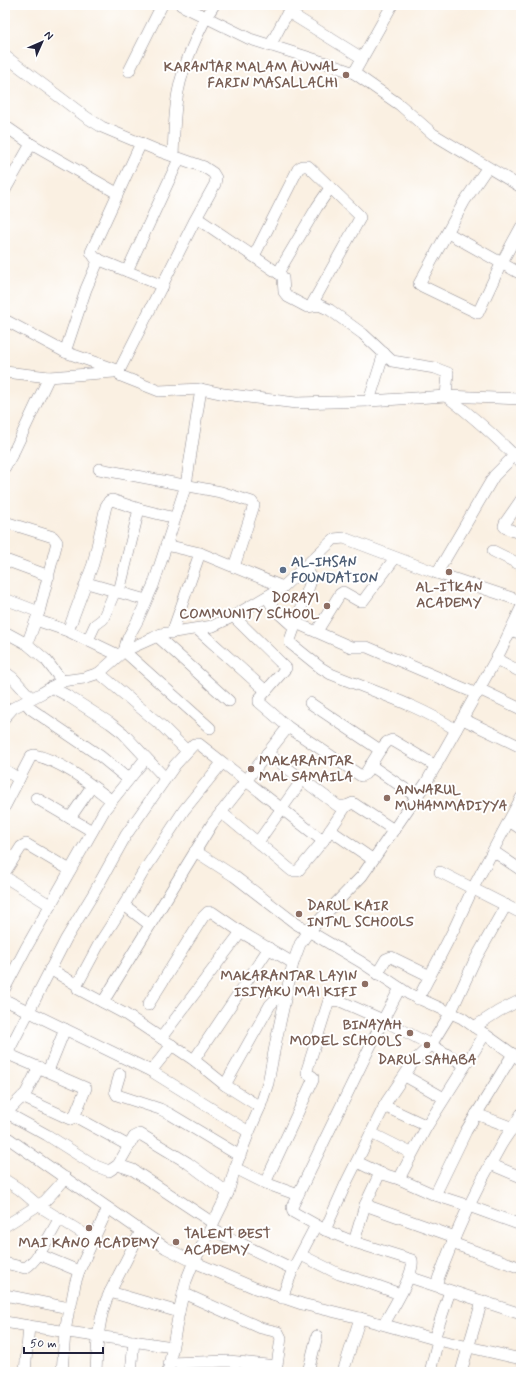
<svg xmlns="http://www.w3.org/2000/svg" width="526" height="1377" viewBox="0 0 526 1377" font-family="Mynerve,sans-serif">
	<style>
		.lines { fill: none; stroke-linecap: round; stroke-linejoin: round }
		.minor-casing { stroke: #8e898e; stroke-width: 12 }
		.minor { stroke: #fff; stroke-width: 11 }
		.education-dot { fill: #8d6e63; stroke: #fff; stroke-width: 1.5 }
		.service-dot { fill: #5c6f8a; stroke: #fff; stroke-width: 1.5 }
		.labels { text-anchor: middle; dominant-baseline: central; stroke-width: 4; stroke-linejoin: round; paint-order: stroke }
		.education-label { font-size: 14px; font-weight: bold; fill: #785e54; stroke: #fff; text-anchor: end }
		.service-label { font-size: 14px; font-weight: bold; fill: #4e5e75; stroke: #fff; text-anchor: start }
	</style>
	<rect width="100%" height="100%" fill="#fff"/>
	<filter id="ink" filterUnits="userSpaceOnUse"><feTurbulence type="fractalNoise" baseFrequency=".025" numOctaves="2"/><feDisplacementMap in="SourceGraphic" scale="8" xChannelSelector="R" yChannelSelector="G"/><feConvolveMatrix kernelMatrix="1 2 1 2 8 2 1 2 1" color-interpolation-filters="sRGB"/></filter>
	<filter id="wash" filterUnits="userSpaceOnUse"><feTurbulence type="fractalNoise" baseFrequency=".012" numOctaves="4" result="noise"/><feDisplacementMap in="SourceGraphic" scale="16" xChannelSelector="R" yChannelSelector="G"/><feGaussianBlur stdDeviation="0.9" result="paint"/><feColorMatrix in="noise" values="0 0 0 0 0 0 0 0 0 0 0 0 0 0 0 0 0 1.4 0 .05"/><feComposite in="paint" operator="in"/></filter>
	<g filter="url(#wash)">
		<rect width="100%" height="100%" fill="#faf0e2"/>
	</g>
	<g filter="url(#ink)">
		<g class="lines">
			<defs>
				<g id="minor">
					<polyline points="181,5 250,39 323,62 354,73 400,105 433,134 521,187"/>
					<polyline points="288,12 362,58"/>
					<polyline points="270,46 291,6"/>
					<polyline points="5,56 86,117 102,127 159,151 204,167 213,173 216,178 215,184 194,222 119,371"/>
					<polyline points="129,71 162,5"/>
					<polyline points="354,73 392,5"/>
					<polyline points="5,126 31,144 117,193"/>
					<polyline points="141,143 91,252 95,258 163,286"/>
					<path d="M173,156C174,135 174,113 178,92C183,66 199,27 214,5"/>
					<polyline points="487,168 464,202 419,284 422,286 478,313 501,264 521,227"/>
					<polyline points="5,190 31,144"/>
					<path d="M197,218L281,275L283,278L284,292L288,297L307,307L319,305L330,310L363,334L392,361L435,368L448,373L446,396C473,416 497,438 521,462"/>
					<polyline points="448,233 521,274"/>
					<polyline points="254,256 298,169 302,166 308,166 359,215 360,218 311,306"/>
					<polyline points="127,271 179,159"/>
					<polyline points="278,273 317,207 330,188"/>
					<polyline points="5,320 65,352 119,371 121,376 159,391 201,389 224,394 296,403 369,401 446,396 521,399"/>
					<polyline points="65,352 86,289 99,259"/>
					<polyline points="5,372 49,377 114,372"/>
					<polyline points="369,401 384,353"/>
					<polyline points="5,467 15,449 49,377"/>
					<polyline points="99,469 221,492 252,502 254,505 234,567"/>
					<polyline points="521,500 505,523 504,526 506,528 521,534"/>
					<polyline points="5,522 53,537 57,542 39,612 27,644"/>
					<polyline points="166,545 200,553 283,587"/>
					<polyline points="493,551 521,565"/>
					<polyline points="8,561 49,576"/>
					<path d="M305,566L312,578L290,640V643L321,668L331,674C372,691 419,705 456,730"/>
					<polyline points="437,573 494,476 515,455"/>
					<polyline points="87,583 146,600"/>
					<polyline points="119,592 139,509"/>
					<polyline points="267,597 274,609 294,627"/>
					<polyline points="5,599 39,612"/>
					<polyline points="233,616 286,668 259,699 259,702 288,727 361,776 365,774 380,750"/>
					<polyline points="36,620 68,631 118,655"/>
					<polyline points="296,623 351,647 367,647 477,694"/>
					<polyline points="197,629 266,691"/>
					<polyline points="511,630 521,634"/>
					<polyline points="68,631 93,564 106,506 109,501 112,500 139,509 175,518"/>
					<polyline points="317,631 340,594 343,592 359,601 363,601 395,558"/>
					<polyline points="5,632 27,644 46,660 62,681"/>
					<polyline points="172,633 200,553"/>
					<polyline points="157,636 229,701"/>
					<polyline points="88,640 95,625 103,619 115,591"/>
					<path d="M125,650C125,638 136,626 140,615C145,605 148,596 153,586L186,485L201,389"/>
					<polyline points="124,651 210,728"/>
					<polyline points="496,659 521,672"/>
					<polyline points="5,672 13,678 31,698"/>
					<polyline points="99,673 163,727 187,751"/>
					<polyline points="51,687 68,696 110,723 123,733 165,778"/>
					<polyline points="479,689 521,709"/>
					<polyline points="25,702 31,709 100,756 128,779"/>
					<polyline points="310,703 380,750 387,742 392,740 436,766"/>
					<polyline points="5,717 13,708 42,693 62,681 84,678 99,673 124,651 153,638 161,634 213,626 232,617 283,587 334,539 344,538 437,573 521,601"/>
					<polyline points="463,719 521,747"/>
					<polyline points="267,753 338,806 346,806 353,803 356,805 394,830"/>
					<polyline points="370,765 417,797"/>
					<polyline points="5,770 19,779"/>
					<polyline points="36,798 92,831"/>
					<path d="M5,806L31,756L34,755C60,760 90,784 111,800"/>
					<polyline points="221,812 292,871 298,871 323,841 346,806"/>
					<polyline points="70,818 92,786"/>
					<polyline points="509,821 521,829"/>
					<polyline points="330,830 372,859"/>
					<polyline points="258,842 302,780"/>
					<polyline points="195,851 234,876 295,923 361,962 409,994 462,1018 521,1060"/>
					<polyline points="493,851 521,870"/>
					<polyline points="5,872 21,847 26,844 70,870"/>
					<polyline points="440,872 521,913"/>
					<polyline points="5,877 50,905"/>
					<polyline points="124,905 150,925"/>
					<polyline points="50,969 77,985 78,989 125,1014 194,1060 225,1085 260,1107"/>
					<polyline points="377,974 386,959 391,957 430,976"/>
					<polyline points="77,985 99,944 124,905 142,874 184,810 222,763"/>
					<polyline points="5,988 26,948 105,809 146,758"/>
					<polyline points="418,999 454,929 473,888 521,798"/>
					<polyline points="5,1000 151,1071 249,1132"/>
					<polyline points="103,1002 212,824 288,727"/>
					<polyline points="148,1005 203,917 208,912 212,912 241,932 293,963"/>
					<polyline points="474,1027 499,1011 521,1000"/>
					<polyline points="161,1038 241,932"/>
					<polyline points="194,1060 269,948"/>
					<polyline points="48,1071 65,1029"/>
					<polyline points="151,1071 172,1045"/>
					<polyline points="120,1074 115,1091 117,1095 160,1109 170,1114 240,1156"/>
					<polyline points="405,1076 444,1098"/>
					<polyline points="225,1085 270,1005 274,1001 287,992"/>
					<polyline points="22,1097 70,1119 76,1117"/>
					<polyline points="384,1106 427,1126"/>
					<polyline points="5,1112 47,1135 96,1166 109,1171 118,1165 134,1137 140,1134 188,1163 228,1193"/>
					<polyline points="5,1114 26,1093 39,1067"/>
					<polyline points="476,1114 521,1131"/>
					<polyline points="76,1117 75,1115 86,1088 10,1055 9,1050 66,939 95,891 126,835 175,765 194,744 199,744 323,841"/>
					<polyline points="76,1117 129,1146"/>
					<polyline points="371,1133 411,1153"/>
					<polyline points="5,1136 141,1231 166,1248 194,1262 255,1288 302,1304 360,1318 438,1340 521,1359"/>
					<polyline points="357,1162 380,1173 399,1179 435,1195 469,1206 521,1225"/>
					<polyline points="490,1164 521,1177"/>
					<polyline points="118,1165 133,1170 213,1223"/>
					<polyline points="235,1168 265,1183 298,1195"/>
					<polyline points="399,1179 427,1126 485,1034"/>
					<polyline points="5,1180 19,1189 39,1206 94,1240"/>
					<polyline points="265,1183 313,1080 313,1077 307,1073 307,1070 329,1000 340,1001 383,1020 400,988"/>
					<polyline points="435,1195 466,1131 513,1054"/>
					<polyline points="365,1205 455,1237"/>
					<polyline points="5,1226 45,1201 66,1178"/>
					<polyline points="211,1229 293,1269"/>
					<polyline points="325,1230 347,1181 387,1101 414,1061 431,1045 450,1014 474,962 506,905"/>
					<polyline points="141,1231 110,1292 179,1312"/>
					<polyline points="354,1242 365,1205 380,1173"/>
					<polyline points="452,1243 521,1268"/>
					<polyline points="38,1254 79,1271"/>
					<polyline points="301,1255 339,1274 372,1284 400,1294"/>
					<path d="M5,1263L25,1268C39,1260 51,1232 60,1218"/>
					<polyline points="409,1277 521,1314"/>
					<path d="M436,1285C453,1237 475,1190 501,1145C507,1135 515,1125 521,1114"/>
					<polyline points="183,1293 261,1328 278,1332 281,1338 276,1372"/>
					<polyline points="5,1295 69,1308"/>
					<polyline points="282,1298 293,1269 316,1225"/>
					<path d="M5,1322C60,1332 116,1338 172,1347"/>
					<path d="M384,1324C391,1311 415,1274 412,1260L354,1242L325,1230L293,1212L292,1207L383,1020L431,1045L465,1065"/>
					<polyline points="434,1339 450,1291"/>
					<polyline points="169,1363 229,1361 276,1366"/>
					<polyline points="25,1372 29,1326"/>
					<polyline points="62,1372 65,1332 69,1308 71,1305 75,1284 79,1271 108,1208"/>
					<path d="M96,1372C97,1347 98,1315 110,1292"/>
					<polyline points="131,1372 134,1341"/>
					<polyline points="168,1372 179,1312 186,1281 192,1266 228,1193 235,1168 249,1132 260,1107 268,1083 276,1041 293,963 300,944 309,931 362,876 426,783 501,650 521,608"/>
					<polyline points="308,1372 317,1336"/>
					<polyline points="343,1372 360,1318"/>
					<polyline points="430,1372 438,1340"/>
					<polyline points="461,1372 482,1301"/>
				</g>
			</defs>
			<use href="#minor" class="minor-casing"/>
			<use href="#minor" class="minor"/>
		</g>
	</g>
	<g class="education-dot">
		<circle cx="346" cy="75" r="4"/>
		<circle cx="449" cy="572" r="4"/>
		<circle cx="327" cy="606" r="4"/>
		<circle cx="251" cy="769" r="4"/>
		<circle cx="387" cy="798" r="4"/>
		<circle cx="299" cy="914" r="4"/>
		<circle cx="365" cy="984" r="4"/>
		<circle cx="410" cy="1033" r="4"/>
		<circle cx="427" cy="1045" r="4"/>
		<circle cx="89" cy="1228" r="4"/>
		<circle cx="176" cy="1242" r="4"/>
	</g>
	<circle class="service-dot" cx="283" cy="570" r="4"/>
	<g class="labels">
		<g class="education-label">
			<text x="338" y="67">KARANTAR MALAM AUWAL<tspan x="338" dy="16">FARIN MASALLACHI</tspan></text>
			<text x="449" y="587" text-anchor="middle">AL-ITKAN<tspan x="449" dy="16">ACADEMY</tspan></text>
			<text x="319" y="598">DORAYI<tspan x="319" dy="16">COMMUNITY SCHOOL</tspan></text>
			<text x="259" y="761" text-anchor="start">MAKARANTAR<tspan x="259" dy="16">MAL SAMAILA</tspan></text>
			<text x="395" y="790" text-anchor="start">ANWARUL<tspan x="395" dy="16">MUHAMMADIYYA</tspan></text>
			<text x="307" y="906" text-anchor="start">DARUL KAIR<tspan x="307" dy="16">INTNL SCHOOLS</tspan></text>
			<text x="357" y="976">MAKARANTAR LAYIN<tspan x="357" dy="16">ISIYAKU MAI KIFI</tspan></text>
			<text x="402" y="1025">BINAYAH<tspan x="402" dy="16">MODEL SCHOOLS</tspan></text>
			<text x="427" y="1060" text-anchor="middle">DARUL SAHABA</text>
			<text x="184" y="1234" text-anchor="start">TALENT BEST<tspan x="184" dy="16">ACADEMY</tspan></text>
			<text x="89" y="1243" text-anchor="middle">MAI KANO ACADEMY</text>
		</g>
		<g class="service-label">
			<text x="291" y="562">AL-IHSAN<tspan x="291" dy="16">FOUNDATION</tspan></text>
		</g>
	</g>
	<rect width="526" height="1377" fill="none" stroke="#fff" stroke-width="20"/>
	<g transform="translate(42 42) rotate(45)" stroke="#ffffff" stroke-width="3" paint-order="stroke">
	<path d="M0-3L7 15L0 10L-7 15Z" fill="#22223b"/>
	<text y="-6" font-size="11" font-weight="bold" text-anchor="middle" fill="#22223b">N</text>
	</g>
	<path d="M24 1347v6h79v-6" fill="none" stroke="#22223b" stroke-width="2"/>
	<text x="30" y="1347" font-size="12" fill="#22223b" stroke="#ffffff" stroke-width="3" paint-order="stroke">50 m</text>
</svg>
